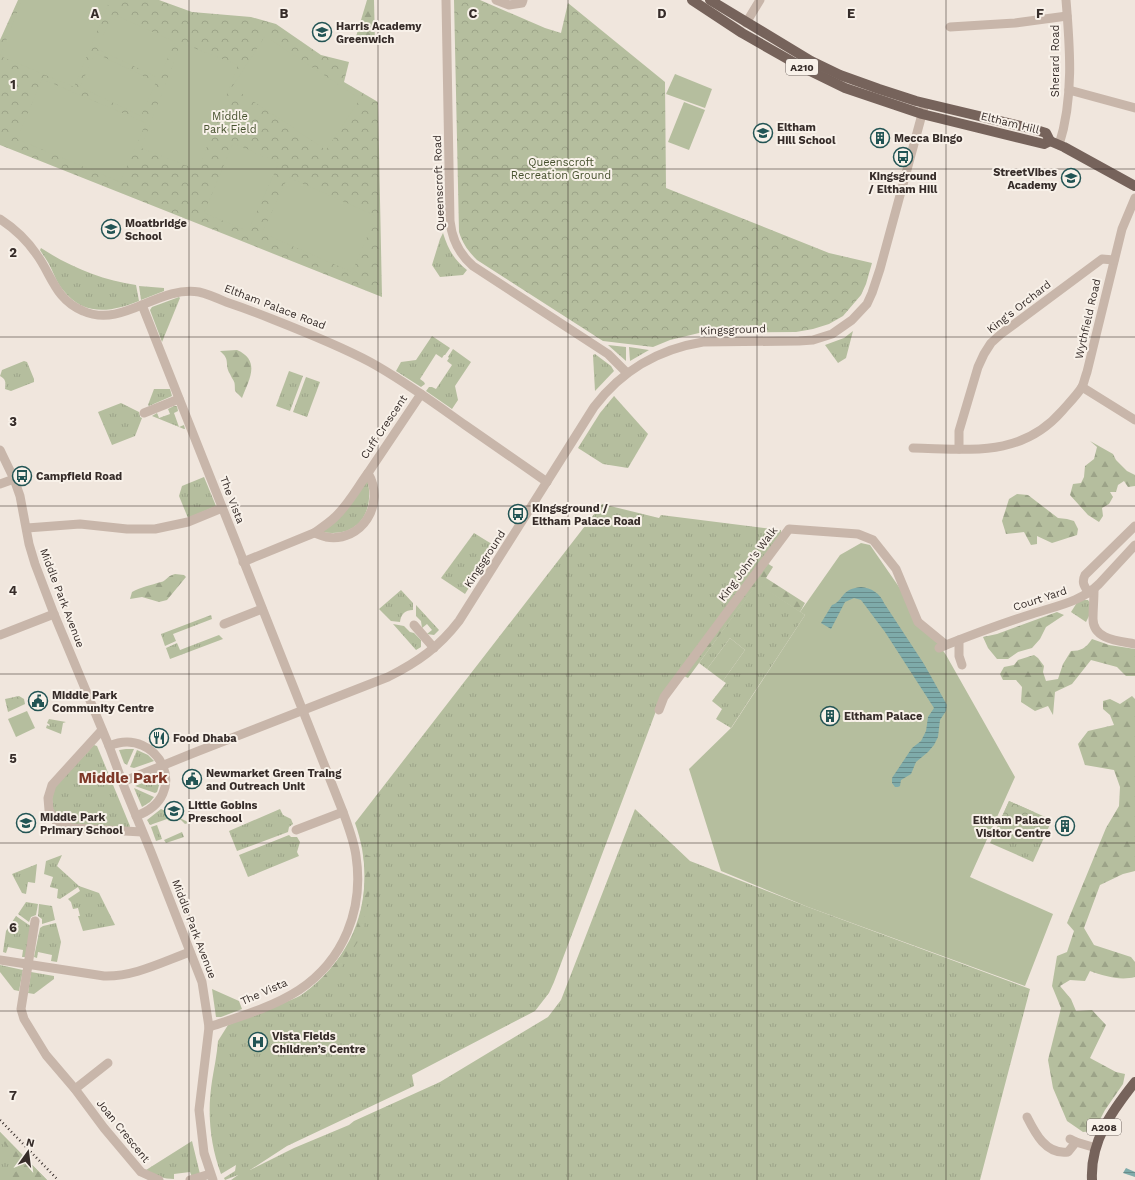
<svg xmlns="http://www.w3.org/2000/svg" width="1135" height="1180" viewBox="0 0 1135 1180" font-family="'Work Sans',sans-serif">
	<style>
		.grass { fill: url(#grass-tufts) }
		.forest { fill: url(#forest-firs) }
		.park { fill: url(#park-crowns) }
		.garden { fill: #b5be9e }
		.water { fill: url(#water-rules) }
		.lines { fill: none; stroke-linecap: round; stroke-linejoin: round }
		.minor { stroke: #c8b6aa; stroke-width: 9 }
		.major { stroke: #76635b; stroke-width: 10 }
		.rail { stroke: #362c29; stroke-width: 2.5; stroke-dasharray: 1 3; stroke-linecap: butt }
		.grid { fill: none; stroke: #362c29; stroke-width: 1; stroke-opacity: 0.55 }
		.labels { text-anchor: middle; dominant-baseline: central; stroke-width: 4; stroke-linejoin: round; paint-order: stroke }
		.shield { fill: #f8f1e9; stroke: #706763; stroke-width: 1 }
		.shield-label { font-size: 10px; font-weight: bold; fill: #362c29 }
		.poi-label { font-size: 11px; font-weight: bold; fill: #362c29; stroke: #f8f1e9; text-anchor: start }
		.street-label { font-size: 11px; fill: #362c29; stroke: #f8f1e9 }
		.park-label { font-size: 11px; fill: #47522f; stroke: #f8f1e9 }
		.district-label { font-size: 15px; font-weight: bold; fill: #7e3828; stroke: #f8f1e9 }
		.grid-label { font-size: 13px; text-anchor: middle; font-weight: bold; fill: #362c29; stroke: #f8f1e9; stroke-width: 4; stroke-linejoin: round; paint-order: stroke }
	</style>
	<defs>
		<pattern id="grass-tufts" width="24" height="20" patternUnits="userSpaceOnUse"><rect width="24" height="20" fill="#b5be9e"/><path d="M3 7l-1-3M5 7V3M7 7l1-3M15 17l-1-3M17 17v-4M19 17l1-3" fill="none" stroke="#9ca388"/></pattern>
		<pattern id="forest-firs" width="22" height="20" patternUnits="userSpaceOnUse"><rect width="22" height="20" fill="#b5be9e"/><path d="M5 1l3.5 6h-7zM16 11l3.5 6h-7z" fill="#9ca388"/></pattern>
		<pattern id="park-crowns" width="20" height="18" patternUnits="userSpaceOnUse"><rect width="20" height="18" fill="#b5be9e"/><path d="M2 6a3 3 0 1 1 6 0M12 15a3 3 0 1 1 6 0" fill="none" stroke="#9ca388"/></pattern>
		<pattern id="water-rules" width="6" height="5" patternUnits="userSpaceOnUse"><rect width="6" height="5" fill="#7eabaa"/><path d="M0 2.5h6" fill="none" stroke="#688b8a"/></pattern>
	</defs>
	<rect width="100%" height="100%" fill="#f0e6dd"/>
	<g class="grass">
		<path d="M443,233C448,249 454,260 467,270L463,275L440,277L432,265L440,239Z"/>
		<path d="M41,248C70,267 102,280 136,285L139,301C112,312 84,317 63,290C57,283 54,274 50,266C47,260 43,255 40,250Z"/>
		<polygon points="139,286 164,288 164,291 141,300"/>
		<polygon points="179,297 180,298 162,342 150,310 152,307"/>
		<polygon points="853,331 846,358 838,363 825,345 844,338"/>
		<polygon points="432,336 450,348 445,355 444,355 442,358 436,354 420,379 424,382 425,384 421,387 396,371 401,362 416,360"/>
		<polygon points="608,345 626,347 626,361"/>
		<polygon points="629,347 649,350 630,361"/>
		<polygon points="453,349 471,362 455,386 458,400 452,409 426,391 429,387 432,387 436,389 452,365 447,361 449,358 448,357"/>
		<polygon points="595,354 611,366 614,371 595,391 593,355"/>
		<path d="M24,361L27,362L34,379V382L11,391L5,389C6,383 6,379 0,376L2,370Z"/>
		<polygon points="289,371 303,376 290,411 276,406"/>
		<polygon points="306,377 320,382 307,417 293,412"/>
		<polygon points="154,389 170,389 172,396 149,406 148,405"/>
		<polygon points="614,396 648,434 628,468 603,464 578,448 600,413"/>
		<polygon points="121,403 139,412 140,417 142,418 135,436 112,445 98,412"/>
		<polygon points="174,406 177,406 178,411 174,413 179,427 184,425 185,429 184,429 152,416 157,413 159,418 170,414 168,409"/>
		<polygon points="204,477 216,506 188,518 179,496 182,486"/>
		<path d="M367,481L368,482C374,514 357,538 322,532Z"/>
		<path d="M602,504L659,518L661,515L781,530V535L662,695L554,982L549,993L535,1011L412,1075L414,1086L287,1146L250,1170L294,1148L349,1125L354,1121L440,1082L548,1017L561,1000L635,809L690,861L808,907L1030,989L980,1180H231L238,1175L225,1180L224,1178L235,1171L236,1165L221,1174C210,1144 207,1113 212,1081C214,1068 217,1055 218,1041L228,1025C248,1017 268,1010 288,1001C293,999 299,997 304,993C359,953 378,887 355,823Z"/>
		<polygon points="474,533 495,546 465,594 441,578"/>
		<polygon points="757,583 805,615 731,728 716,719 722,709 712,701 726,683 723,681 745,650 730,638 707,669 699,663"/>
		<path d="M401,590L413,603V610C405,610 401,614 400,622L391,621L379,609Z"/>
		<polygon points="1083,600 1088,600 1090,603 1089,616 1086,622 1071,612 1078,601"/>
		<polygon points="416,605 439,630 434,635 427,634 432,630 427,624 422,628 421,621 416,616"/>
		<polygon points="211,615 212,619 173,634 176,641 165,646 161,634"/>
		<polygon points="393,624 404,626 410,632 414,633 421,640 421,647 416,650"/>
		<polygon points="219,635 223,639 170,659 166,648 177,643 180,650"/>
		<polygon points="49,719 66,722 63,723 61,734 46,728 47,725 49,726 50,725 47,723"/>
		<polygon points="94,745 97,746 130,826 129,829 69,824 60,819 53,809 52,799 54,788"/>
		<polygon points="126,749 134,749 127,765 124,763 119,750"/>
		<polygon points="137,750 148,755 154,761 134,768 130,767"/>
		<polygon points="160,776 160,782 157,792 155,793 135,786"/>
		<polygon points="134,788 154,797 150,802 142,807"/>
		<polygon points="1009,801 1052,820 1033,862 990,843"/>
		<polygon points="161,809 188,822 188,823 185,824 181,820 169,821 167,819 150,825 147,820"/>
		<polygon points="280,809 283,815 291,819 293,824 289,827 288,832 237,851 229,831"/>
		<polygon points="157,825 162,839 156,841 151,827"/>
		<polygon points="182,832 184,837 166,843 164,840"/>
		<polygon points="289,835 291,837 297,837 300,842 297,852 299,856 248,877 239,855"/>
		<polygon points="62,855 57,866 79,886 99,893 115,925 83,931 78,916 80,916 78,908 73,909 71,902 68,899 80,891 78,887 60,899 57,898 58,889 50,887 53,877 44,874 46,861"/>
		<polygon points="37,864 35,883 28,882 26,894 22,893 12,874"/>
		<polygon points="26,902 38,904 36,915 31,917 29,922 18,914"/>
		<polygon points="39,904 52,906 55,920 42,924 42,919 38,916"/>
		<polygon points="16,916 32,927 27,957 22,957 23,950 8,947 6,953 3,952 6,931"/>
		<polygon points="56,923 61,942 57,962 51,961 52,955 38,952 37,958 34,957 40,928 43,926"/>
		<polygon points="0,965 23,970 19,991 14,990 0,972"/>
		<polygon points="31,972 54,976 54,979 34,994 28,993"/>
		<polygon points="212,989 239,1001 242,1009 221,1017 216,1017"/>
		<polygon points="0,1132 47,1180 0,1180"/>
		<path d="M192,1141L200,1174L192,1177L190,1172L174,1174V1179C165,1179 153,1176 146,1170Z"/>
	</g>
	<g class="forest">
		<polygon points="367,0 374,0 375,43 355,40"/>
		<path d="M237,350C262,361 248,381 242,398L235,391C235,379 234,383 230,374C224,364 231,360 220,351Z"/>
		<polygon points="1090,441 1113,454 1116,460 1127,471 1135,475 1135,486 1128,487 1124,481 1118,485 1116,492 1110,492 1113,497 1109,504 1102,508 1103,516 1099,522 1088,515 1070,495 1073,484 1081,483 1084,477 1085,466 1094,459 1097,447"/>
		<polygon points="1017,494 1028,495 1058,518 1067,519 1074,521 1078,529 1077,535 1052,543 1037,536 1037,544 1031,545 1024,532 1006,534 1002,521 1009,499"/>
		<polygon points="767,563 773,567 766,578 805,603 800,612 757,584 688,678 684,676"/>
		<path d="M175,574L184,575L186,577L167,600L159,602L142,597L130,599L132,592C141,587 151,585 161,582C167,581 166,576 175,574Z"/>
		<polygon points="1057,612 1064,615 1046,627 1040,639 1032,648 1018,652 1008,659 997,659 988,648 983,637 997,634"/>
		<path d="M1092,639L1109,645L1135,649V676H1126L1117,667L1091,660L1072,684L1055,692L1053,715L1048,706L1035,711L1021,702L1022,687L1016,680H1003L1000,674L1004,667L1014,665L1018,660L1034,655L1038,658L1044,666L1043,672L1046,681L1058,679L1063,664L1071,651C1081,651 1086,648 1092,639Z"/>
		<path d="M1132,696L1135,699V871L1123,874L1100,885L1084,928L1094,945L1131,957L1135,962V977C1120,981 1104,976 1090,971L1085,981L1070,980L1060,986L1071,999L1076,1011L1092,1010L1106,1025L1090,1058L1116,1072L1125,1074L1123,1084L1105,1110L1094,1131L1083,1132L1067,1121L1053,1088L1048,1060L1061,1008L1052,986L1057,956L1067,952L1074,931L1067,923L1106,828L1119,806L1120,787L1114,770L1085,765L1078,744L1088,731L1114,725L1110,715L1103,709V701L1110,699L1120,704Z"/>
		<path d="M363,853L371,857L372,868L370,876L371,887L365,914L364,932L339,971L320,992L317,990C319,978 329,972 336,962C343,953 349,944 354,933C364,910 367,878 363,853Z"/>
		<polygon points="0,1132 47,1180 0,1180 0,1167 15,1172 20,1169 8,1148 0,1139"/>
	</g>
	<g class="park">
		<polygon points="18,0 159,0 192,12 251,17 276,24 321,55 349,62 344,82 378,102 382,297 0,145 0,40"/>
		<path d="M454,0H480L545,28L561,33L568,3L665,82L666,188L829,253L872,263L866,284L861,295L843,316L829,324L813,329L796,332L699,333L670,340L653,347L603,341L477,260C468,251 463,244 459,232Z"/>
		<polygon points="19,696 24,699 25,704 8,712 5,699"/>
		<polygon points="1009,801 1034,812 1029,823 1034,825 1027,841 997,828"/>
	</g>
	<g class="garden">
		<polygon points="22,0 110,0 74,87 0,56"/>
		<polygon points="113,14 175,42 159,78 97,49"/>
		<polygon points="265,36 360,99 326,150 232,87"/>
		<polygon points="181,43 238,65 198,170 141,148"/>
		<polygon points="95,53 156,82 141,116 80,87"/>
		<polygon points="675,74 712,89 705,108 666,94"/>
		<polygon points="42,79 146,123 120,182 17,139"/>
		<polygon points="684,102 705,110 689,150 668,142"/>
		<polygon points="233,143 279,163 248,231 204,213"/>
		<polygon points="580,148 605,175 592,186 567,160"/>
		<polygon points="288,177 376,216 352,272 262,233"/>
		<polygon points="861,543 870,545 946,655 1015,777 970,877 1053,914 1025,986 808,907 721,871 689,769 732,727 805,615 800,612 840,555"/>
		<polygon points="730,638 745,650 723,681 707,669"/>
		<polygon points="27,711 35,728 16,737 8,719"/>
	</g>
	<g class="water">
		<path d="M861,587C871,588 880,593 884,603L924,664L947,705L946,711L940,720L938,737L934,745L928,752L916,762L911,774L901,780L900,786L898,787H895L892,783V778L912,748L921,741L926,731L928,717L934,708L885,632L861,600L854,598L845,602L831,629L821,623L832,605C844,601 840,589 861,587Z"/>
		<polygon points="1126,1168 1135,1172 1135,1177 1123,1173"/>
	</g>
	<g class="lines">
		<g class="minor">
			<path d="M446,0L450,221C452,240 459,254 473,266L608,354L627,373"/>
			<polyline points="496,0 509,5 522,3 523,0"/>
			<polyline points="746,23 760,0"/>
			<polyline points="950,27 1015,23 1067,16"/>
			<polyline points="1069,90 1135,108"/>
			<path d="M1059,145C1074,98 1070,48 1066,0"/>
			<path d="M0,219C14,228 27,240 37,255C52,276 56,300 83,311C123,329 158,285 199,292C208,294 217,298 226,302C241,307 257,313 272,319C305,332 338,345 370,362C403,380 434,403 465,425C492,444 520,463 547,482"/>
			<path d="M142,305L343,812C348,826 354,841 356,856C364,909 344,960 299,990C273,1007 239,1017 209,1027"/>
			<polyline points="1082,387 1135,420"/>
			<polyline points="144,413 179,399"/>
			<path d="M913,448C970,449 1021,458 1062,411C1069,403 1077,395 1082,387C1084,383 1085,377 1087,372L1122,229L1135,198"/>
			<polyline points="959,449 959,431 978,367 984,354 991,343 1001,334 1102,259 1114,260"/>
			<polyline points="0,450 14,479 20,496 29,544 35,564 54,614 109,746 125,789 151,852 202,982 209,1027 199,1110 204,1153 213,1180"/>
			<polyline points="0,484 14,479"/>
			<polyline points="27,528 80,524 127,529 155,529 188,522 222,508"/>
			<path d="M314,533C318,534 322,536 326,537C362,543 386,504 368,473L421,394"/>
			<path d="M243,562L314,533C321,528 329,523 335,517C348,505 357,488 368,473"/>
			<path d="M1094,590C1094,600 1093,609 1093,619C1093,640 1120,641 1135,644"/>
			<path d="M1089,593C1085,587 1081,583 1085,575L1135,526"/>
			<polyline points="224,624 262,609"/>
			<polyline points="414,625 434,648"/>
			<polyline points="0,635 54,614"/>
			<polyline points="959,640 959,656 962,665"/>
			<path d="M939,648L946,645C974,634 1003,623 1032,614C1056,606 1081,602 1099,584L1135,545"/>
			<polyline points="659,710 664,697 789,529 858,534 873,540 896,569 918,622 946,645"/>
			<polyline points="102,730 52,785 48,798 49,810 56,821 71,828 142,832"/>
			<path d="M109,746C159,725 193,796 136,816"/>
			<path d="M122,782L196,752L388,677C418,662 439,647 459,621L594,407C621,371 659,349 703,342L799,341L813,340L832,334L852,320L867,304L872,293L880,269L924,107"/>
			<polyline points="296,830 343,812"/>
			<polyline points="35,921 21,1009 24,1019 46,1055 75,1089 104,1128 141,1172 159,1180"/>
			<path d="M0,960L104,976C134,977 162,962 190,952"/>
			<polyline points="75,1089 108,1063"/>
			<path d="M1027,1117C1035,1133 1046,1155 1068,1152L1076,1142"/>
			<polyline points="1070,1139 1076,1142 1096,1148"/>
			<polyline points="190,1180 210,1174"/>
		</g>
		<g class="major">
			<polyline points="692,0 742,33 800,66 845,88 922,114 1044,144 1050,141"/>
			<polyline points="710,0 811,61 840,75 879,89 916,101 1033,129 1046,133 1050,141"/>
			<polyline points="1050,141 1064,147 1135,186"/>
			<path d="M1092,1180C1090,1141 1112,1111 1135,1082"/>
		</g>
		<polyline class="rail" points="0,1120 58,1180"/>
	</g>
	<path class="grid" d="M189,0V1180M378,0V1180M568,0V1180M757,0V1180M946,0V1180M0,169H1135M0,337H1135M0,506H1135M0,674H1135M0,843H1135M0,1011H1135"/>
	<defs>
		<symbol id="school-ring" viewBox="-11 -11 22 22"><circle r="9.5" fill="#f8f1e9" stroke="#225454" stroke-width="1.5"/><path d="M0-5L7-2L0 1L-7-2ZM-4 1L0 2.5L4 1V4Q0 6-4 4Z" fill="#225454"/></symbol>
		<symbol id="building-ring" viewBox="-11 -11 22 22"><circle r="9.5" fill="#f8f1e9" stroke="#225454" stroke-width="1.5"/><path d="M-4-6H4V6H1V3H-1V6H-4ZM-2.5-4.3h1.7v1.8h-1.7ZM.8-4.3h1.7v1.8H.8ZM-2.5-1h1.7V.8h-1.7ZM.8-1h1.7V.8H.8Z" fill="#225454"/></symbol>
		<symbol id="bus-ring" viewBox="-11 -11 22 22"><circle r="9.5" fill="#f8f1e9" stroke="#225454" stroke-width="1.5"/><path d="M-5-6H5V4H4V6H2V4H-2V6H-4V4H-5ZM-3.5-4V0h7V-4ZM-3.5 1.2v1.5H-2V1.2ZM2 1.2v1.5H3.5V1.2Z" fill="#225454"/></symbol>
		<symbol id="civic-ring" viewBox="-11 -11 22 22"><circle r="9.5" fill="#f8f1e9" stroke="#225454" stroke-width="1.5"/><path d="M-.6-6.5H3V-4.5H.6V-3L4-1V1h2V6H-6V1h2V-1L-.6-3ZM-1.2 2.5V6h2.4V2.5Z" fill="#225454"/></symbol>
		<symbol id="restaurant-ring" viewBox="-11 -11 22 22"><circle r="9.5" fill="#f8f1e9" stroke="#225454" stroke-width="1.5"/><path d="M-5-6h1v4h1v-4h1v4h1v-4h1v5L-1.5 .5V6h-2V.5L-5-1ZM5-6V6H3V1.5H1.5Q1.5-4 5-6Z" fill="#225454"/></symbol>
		<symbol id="hospital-ring" viewBox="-11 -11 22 22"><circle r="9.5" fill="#f8f1e9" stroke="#225454" stroke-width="1.5"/><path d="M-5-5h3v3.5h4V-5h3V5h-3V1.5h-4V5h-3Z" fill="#225454"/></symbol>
	</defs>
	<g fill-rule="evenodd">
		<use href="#school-ring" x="311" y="21" width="22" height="22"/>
		<use href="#school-ring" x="752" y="122" width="22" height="22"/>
		<use href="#building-ring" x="869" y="127" width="22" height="22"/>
		<use href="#bus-ring" x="892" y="146" width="22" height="22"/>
		<use href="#school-ring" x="1060" y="167" width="22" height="22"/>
		<use href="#school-ring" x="100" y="218" width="22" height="22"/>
		<use href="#bus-ring" x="11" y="465" width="22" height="22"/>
		<use href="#bus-ring" x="507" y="503" width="22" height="22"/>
		<use href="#civic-ring" x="27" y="690" width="22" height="22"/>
		<use href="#building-ring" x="819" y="705" width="22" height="22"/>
		<use href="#restaurant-ring" x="148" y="727" width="22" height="22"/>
		<use href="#civic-ring" x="181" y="768" width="22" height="22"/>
		<use href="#school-ring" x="163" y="800" width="22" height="22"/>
		<use href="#school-ring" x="15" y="812" width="22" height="22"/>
		<use href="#building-ring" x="1054" y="815" width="22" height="22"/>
		<use href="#hospital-ring" x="247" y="1031" width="22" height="22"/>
	</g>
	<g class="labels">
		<g class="shield">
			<rect x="786" y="59" width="32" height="16" rx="3"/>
			<rect x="1087" y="1119" width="34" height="16" rx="3"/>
		</g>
		<g class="shield-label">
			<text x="802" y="67">A210</text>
			<text x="1104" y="1127">A208</text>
		</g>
		<g class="poi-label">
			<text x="336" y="26">Harris Academy<tspan x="336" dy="13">Greenwich</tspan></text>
			<text x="777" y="127">Eltham<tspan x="777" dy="13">Hill School</tspan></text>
			<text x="894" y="138">Mecca Bingo</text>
			<text x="1057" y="172" text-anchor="end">StreetVibes<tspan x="1057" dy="13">Academy</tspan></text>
			<text x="903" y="176" text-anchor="middle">Kingsground<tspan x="903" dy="13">/ Eltham Hill</tspan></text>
			<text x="125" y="223">Moatbridge<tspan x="125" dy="13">School</tspan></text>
			<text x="36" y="476">Campfield Road</text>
			<text x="532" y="508">Kingsground /<tspan x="532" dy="13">Eltham Palace Road</tspan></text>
			<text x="52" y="695">Middle Park<tspan x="52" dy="13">Community Centre</tspan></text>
			<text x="844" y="716">Eltham Palace</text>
			<text x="173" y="738">Food Dhaba</text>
			<text x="206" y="773">Newmarket Green Traing<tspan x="206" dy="13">and Outreach Unit</tspan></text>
			<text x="188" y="805">Little Gobins<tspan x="188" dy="13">Preschool</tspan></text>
			<text x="40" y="817">Middle Park<tspan x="40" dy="13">Primary School</tspan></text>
			<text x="1051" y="820" text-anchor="end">Eltham Palace<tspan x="1051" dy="13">Visitor Centre</tspan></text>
			<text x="272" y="1036">Vista Fields<tspan x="272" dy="13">Children’s Centre</tspan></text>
		</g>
		<g class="street-label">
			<text transform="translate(1055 61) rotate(-90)">Sherard Road</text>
			<text transform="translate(1010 123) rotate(14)">Eltham Hill</text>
			<text transform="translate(439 183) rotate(-92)">Queenscroft Road</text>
			<text transform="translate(275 307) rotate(21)">Eltham Palace Road</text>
			<text transform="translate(1019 307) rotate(-38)">King's Orchard</text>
			<text transform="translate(1088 319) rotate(-77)">Wythfield Road</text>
			<text transform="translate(733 330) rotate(-2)">Kingsground</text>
			<text transform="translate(384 427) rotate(-56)">Cuff Crescent</text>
			<text transform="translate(232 500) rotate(69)">The Vista</text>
			<text transform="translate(485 559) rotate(-57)">Kingsground</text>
			<text transform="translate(748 564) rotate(-53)">King John's Walk</text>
			<text transform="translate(62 598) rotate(69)">Middle Park Avenue</text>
			<text transform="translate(1040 599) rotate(-18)">Court Yard</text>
			<text transform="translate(194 929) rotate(69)">Middle Park Avenue</text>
			<text transform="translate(264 992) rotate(-24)">The Vista</text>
			<text transform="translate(123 1131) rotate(51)">Joan Crescent</text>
		</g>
		<g class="park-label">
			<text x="230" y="116">Middle<tspan x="230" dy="13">Park Field</tspan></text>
			<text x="561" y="162">Queenscroft<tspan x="561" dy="13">Recreation Ground</tspan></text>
		</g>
		<g class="district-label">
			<text x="123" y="778">Middle Park</text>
		</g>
	</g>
	<g class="grid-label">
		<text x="95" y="18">A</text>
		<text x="284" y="18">B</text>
		<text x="473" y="18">C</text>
		<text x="662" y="18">D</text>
		<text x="851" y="18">E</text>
		<text x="1040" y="18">F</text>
		<text x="13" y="89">1</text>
		<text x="13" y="257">2</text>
		<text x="13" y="426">3</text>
		<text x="13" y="595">4</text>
		<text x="13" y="763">5</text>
		<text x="13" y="932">6</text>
		<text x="13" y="1100">7</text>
	</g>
	<g transform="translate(28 1152) rotate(14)" stroke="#f8f1e9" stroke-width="3" paint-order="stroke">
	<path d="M0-3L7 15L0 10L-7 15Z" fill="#362c29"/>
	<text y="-6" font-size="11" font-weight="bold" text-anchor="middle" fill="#362c29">N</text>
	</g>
</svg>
